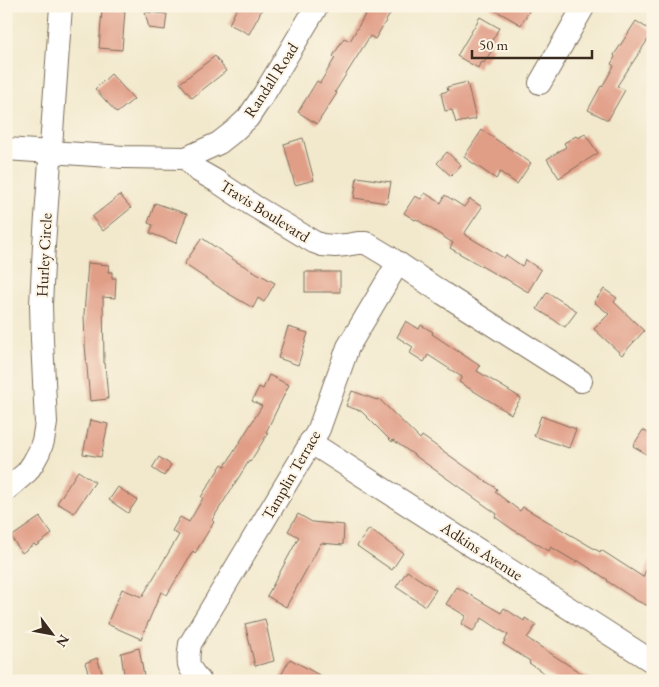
<svg xmlns="http://www.w3.org/2000/svg" width="659" height="687" viewBox="0 0 659 687" font-family="'EB Garamond',serif">
	<style>
		.building { fill: #e19e87 }
		.lines { fill: none; stroke-linecap: round; stroke-linejoin: round }
		.minor-casing { stroke: #7b6d5b; stroke-width: 24 }
		.minor { stroke: #fff; stroke-width: 22 }
		.labels { text-anchor: middle; dominant-baseline: central; stroke-width: 4; stroke-linejoin: round; paint-order: stroke }
		.street-label { font-size: 16px; fill: #3b2a1e; stroke: #fcf5e5 }
	</style>
	<rect width="100%" height="100%" fill="#fcf5e5"/>
	<filter id="ink" filterUnits="userSpaceOnUse"><feTurbulence type="fractalNoise" baseFrequency=".02" numOctaves="2"/><feDisplacementMap in="SourceGraphic" scale="10" xChannelSelector="R" yChannelSelector="G"/><feConvolveMatrix kernelMatrix="1 2 1 2 8 2 1 2 1" color-interpolation-filters="sRGB"/></filter>
	<filter id="wash" filterUnits="userSpaceOnUse"><feTurbulence type="fractalNoise" baseFrequency=".0096" numOctaves="4" result="noise"/><feDisplacementMap in="SourceGraphic" scale="20" xChannelSelector="R" yChannelSelector="G"/><feGaussianBlur stdDeviation="1.12" result="paint"/><feColorMatrix in="noise" values="0 0 0 0 0 0 0 0 0 0 0 0 0 0 0 0 0 1.4 0 .05"/><feComposite in="paint" operator="in"/></filter>
	<g filter="url(#wash)">
		<rect width="100%" height="100%" fill="#f2e9cd"/>
		<g id="blocks">
			<g class="building">
				<polygon points="238,6 264,6 249,34 229,24"/>
				<polygon points="370,6 395,6 375,39 370,36 335,92 337,93 317,124 298,112 317,81 320,83 335,58 333,56 344,38 350,41"/>
				<polygon points="488,6 532,6 521,25"/>
				<polygon points="102,9 125,11 122,50 99,48"/>
				<polygon points="145,12 167,14 165,30 149,28"/>
				<polygon points="480,17 499,28 489,46 493,48 484,63 481,61 478,68 457,56"/>
				<polygon points="636,21 653,32 617,86 625,90 608,120 588,110 601,86 602,87 614,66 611,64 615,57 614,55"/>
				<polygon points="215,56 226,71 192,98 180,83"/>
				<polygon points="111,74 134,99 117,113 95,89"/>
				<polygon points="467,82 476,119 456,123 452,110 445,111 441,93 448,91 447,87"/>
				<polygon points="482,130 531,163 517,184 500,172 496,179 464,157"/>
				<polygon points="585,134 598,153 559,178 547,159 566,147 564,143 576,136 578,138"/>
				<polygon points="303,138 314,180 295,185 284,144"/>
				<polygon points="447,152 461,165 451,176 437,163"/>
				<polygon points="357,177 391,182 387,203 354,198"/>
				<polygon points="425,193 441,203 445,195 464,207 470,199 482,207 464,234 504,258 506,255 522,266 526,260 541,270 528,292 503,277 502,278 450,248 453,243 416,219 415,220 404,213 415,196 421,199"/>
				<polygon points="120,195 131,208 103,231 92,217"/>
				<polygon points="155,203 187,214 176,243 150,233 153,225 148,223"/>
				<polygon points="202,238 237,262 275,283 264,302 258,298 253,308 229,294 184,264"/>
				<polygon points="88,263 109,265 108,272 112,272 112,278 116,278 115,298 103,297 104,363 105,363 108,399 90,401 85,345 84,314"/>
				<rect x="305" y="272" width="35" height="20"/>
				<polygon points="604,289 617,298 614,302 644,331 622,355 594,329 609,314 594,302"/>
				<polygon points="547,292 577,311 565,327 537,309"/>
				<polygon points="406,321 419,329 421,325 433,332 432,334 480,366 477,371 521,398 511,414 459,382 462,377 428,355 424,362 410,353 413,347 397,337"/>
				<polygon points="288,327 308,333 298,365 278,358"/>
				<polygon points="269,375 289,385 266,432 268,433 250,462 249,461 212,520 214,522 195,553 193,551 167,595 161,592 141,639 107,624 122,589 142,597 179,535 172,531 180,517 189,522 203,498 201,497 222,464 225,466 262,406 252,401 259,387 263,389"/>
				<polygon points="352,391 377,400 379,399 420,439 422,436 497,489 495,492 520,511 523,507 600,552 601,550 643,577 653,554 653,608 633,599 633,598 607,581 608,580 577,560 576,562 551,547 549,551 512,529 495,517 497,514 393,440 392,442 361,411 346,406"/>
				<polygon points="541,416 576,429 569,448 534,436"/>
				<polygon points="90,420 108,424 101,457 83,454"/>
				<polygon points="643,430 653,436 653,458 633,446"/>
				<polygon points="159,457 171,465 164,476 152,468"/>
				<polygon points="78,471 95,482 74,513 57,503"/>
				<polygon points="118,487 137,500 128,513 109,500"/>
				<polygon points="298,514 312,522 344,525 343,545 321,543 286,607 267,596 299,537 288,531"/>
				<polygon points="40,517 52,534 36,546 34,544 22,553 11,537"/>
				<polygon points="369,529 403,553 392,570 357,546"/>
				<polygon points="407,571 436,590 425,606 396,587"/>
				<polygon points="457,587 501,613 504,608 524,621 525,618 536,625 527,638 593,681 556,681 529,663 530,661 503,644 508,635 482,618 473,631 461,624 466,616 446,604"/>
				<polygon points="265,619 274,661 255,666 245,624"/>
				<polygon points="139,648 145,681 125,681 121,653"/>
				<polygon points="97,658 105,681 91,681 85,663"/>
				<polygon points="290,659 330,681 278,681"/>
			</g>
		</g>
	</g>
	<g filter="url(#ink)">
		<use href="#blocks" fill-opacity="0" stroke="#7b6d5b" stroke-width="1"/>
		<g class="lines">
			<defs>
				<g id="minor">
					<polyline points="540,83 584,6"/>
					<polyline points="6,149 124,157 186,158 197,170 218,182 254,206 314,242 322,245 335,246 346,245 358,243 366,243 386,255 444,294 581,381"/>
					<polyline points="186,158 219,143 233,132 248,118 264,94 317,6"/>
					<polyline points="310,442 653,662"/>
					<polyline points="6,490 27,472 33,463 39,452 43,441 46,423 42,340 41,305 44,245 61,6"/>
					<path d="M200,681C187,667 187,663 190,644L319,429L348,347L398,263"/>
				</g>
			</defs>
			<use href="#minor" class="minor-casing"/>
			<use href="#minor" class="minor"/>
		</g>
	</g>
	<g class="labels">
		<g class="street-label">
			<text transform="translate(271 80) rotate(-57)">Randall Road</text>
			<text transform="translate(265 211) rotate(32)">Travis Boulevard</text>
			<text transform="translate(44 255) rotate(-87)">Hurley Circle</text>
			<text transform="translate(291 475) rotate(-60)">Tamplin Terrace</text>
			<text transform="translate(482 551) rotate(33)">Adkins Avenue</text>
		</g>
	</g>
	<rect width="659" height="687" fill="none" stroke="#fcf5e5" stroke-width="25"/>
	<g transform="translate(52 634) rotate(122)" stroke="#fcf5e5" stroke-width="4" paint-order="stroke">
	<path d="M0-4L9 19L0 12L-9 19Z" fill="#3b2a1e"/>
	<text y="-8" font-size="14" font-weight="bold" text-anchor="middle" fill="#3b2a1e">N</text>
	</g>
	<path d="M472 50v8h120v-8" fill="none" stroke="#3b2a1e" stroke-width="2.5"/>
	<text x="479" y="50" font-size="15" fill="#3b2a1e" stroke="#fcf5e5" stroke-width="4" paint-order="stroke">50 m</text>
</svg>
